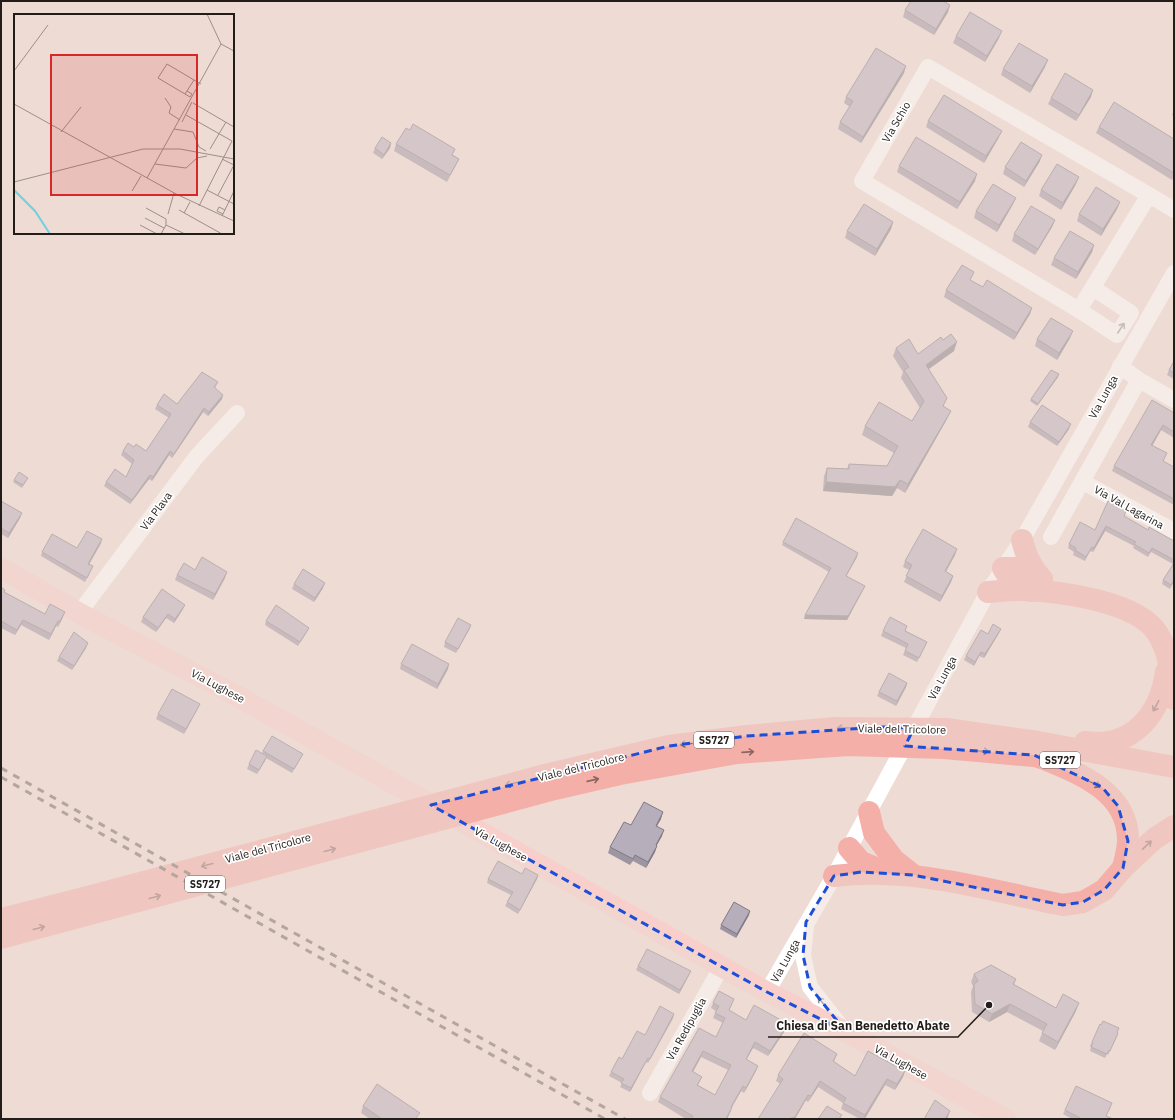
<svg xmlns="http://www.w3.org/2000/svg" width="1175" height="1120" viewBox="0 0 1175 1120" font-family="'IBM Plex Sans',sans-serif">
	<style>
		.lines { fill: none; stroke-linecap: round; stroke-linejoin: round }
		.minor { stroke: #fff; stroke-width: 16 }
		.major { stroke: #f8cfcb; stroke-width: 21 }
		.highway { stroke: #f4afa8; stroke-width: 22 }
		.rail { stroke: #706661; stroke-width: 3; stroke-dasharray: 7 7; stroke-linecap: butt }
		.wall { fill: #9d96a2; fill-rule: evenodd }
		.shaded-wall { fill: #807a84 }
		.building { fill: #b7aebc; stroke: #807a84; fill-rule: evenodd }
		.oneway { stroke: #9c9998 }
		.oneway2 { stroke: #8c6661 }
		.marked { fill: none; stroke: #1d4ed8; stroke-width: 3; stroke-dasharray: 8 5; stroke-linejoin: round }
		.labels { text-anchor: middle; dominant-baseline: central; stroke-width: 3.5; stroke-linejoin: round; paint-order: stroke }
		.shield { fill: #fff; stroke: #65615f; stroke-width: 1 }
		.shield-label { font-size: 10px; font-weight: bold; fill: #231d1a }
		.street-label { font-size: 11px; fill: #231d1a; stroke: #fff }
		.inset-river { fill: none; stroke: #71d0e2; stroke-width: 2 }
		.inset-road { fill: none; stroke: #9c8f8a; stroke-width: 1 }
		.view { fill: #d62828; fill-opacity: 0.15; stroke: #d62828; stroke-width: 2 }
		.inset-edge { fill: none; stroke: #231d1a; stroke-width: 2 }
		.leader { fill: none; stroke: #231d1a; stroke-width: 1.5 }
		.callout-dot { fill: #231d1a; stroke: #fff; stroke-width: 1.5 }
		.callout-label { font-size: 12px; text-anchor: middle; font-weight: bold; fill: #231d1a; stroke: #fff; stroke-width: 3.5; stroke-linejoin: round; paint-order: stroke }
	</style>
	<rect width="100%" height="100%" fill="#eddbd4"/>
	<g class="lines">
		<g class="minor">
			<polyline points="1149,195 1079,310 862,181 928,67 1149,195 1174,210"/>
			<polyline points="1079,310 1117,335 1131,313 1093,288"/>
			<polyline points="1139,380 1174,400"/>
			<polyline points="1083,482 1174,531"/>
			<polyline points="1051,537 1139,380 1120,366"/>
			<polyline points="79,613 197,456 237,413"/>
			<polyline points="806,927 803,955 810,987 844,1030"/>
			<polyline points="767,992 834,876 988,592 1022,540 1174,273"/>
			<polyline points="650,1093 722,966"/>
		</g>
		<polyline class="major" points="1,568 79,613 239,697 767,992 846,1032 1006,1119"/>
		<g class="highway">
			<path d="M1022,540C1026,556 1031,567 1042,579"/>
			<path d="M1031,591C1017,585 1010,581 1003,568H1015L1042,579"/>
			<path d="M988,592C999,591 1011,590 1022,590C1058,591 1138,601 1158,634C1170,654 1171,676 1174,699"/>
			<path d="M1085,742C1132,749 1160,715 1166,672"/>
			<path d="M1034,755C1073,771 1129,789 1128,841C1128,849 1125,859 1123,868"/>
			<polyline points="869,812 874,833 894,860 913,875"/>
			<polyline points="849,848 861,862 883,871"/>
			<path d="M834,876C911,866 988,890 1063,905L1083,902L1104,890L1123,868L1154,839L1174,826"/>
			<polyline points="1,919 84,898 549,774 669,746 747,736 835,728 946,729 1038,742 1174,767"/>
			<polyline points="1,938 555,789 620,774 737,753 848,745 944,748 1045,757"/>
		</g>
		<g class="rail">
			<polyline points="1,768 625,1119"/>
			<polyline points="1,777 605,1119"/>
		</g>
	</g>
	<g class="wall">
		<polygon points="905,10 948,12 934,35 903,17"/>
		<polygon points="956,36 999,38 985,62 953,43"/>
		<polygon points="1045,67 1030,93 1001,75 1003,69"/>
		<polygon points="904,73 861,143 838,129 840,122 850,107 844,103 846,97"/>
		<polygon points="1091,97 1076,121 1048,104 1051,98"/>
		<polygon points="1174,110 1174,116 1172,115"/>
		<polygon points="928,121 999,137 984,163 926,127"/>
		<polygon points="1099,127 1174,139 1174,176 1172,180 1096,133"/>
		<polygon points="391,143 390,148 382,159 373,153 375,148"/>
		<polygon points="396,144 453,155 459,159 456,165 447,182 394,151"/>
		<polygon points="1040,161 1024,187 1003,174 1005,167"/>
		<polygon points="899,166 975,181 957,209 897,172"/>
		<polygon points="1076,184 1061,210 1039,196 1041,190"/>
		<polygon points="1016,198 1013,204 997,232 974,218 976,211"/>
		<polygon points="1120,202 1117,209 1101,236 1077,221 1079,214"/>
		<polygon points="1055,220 1052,227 1035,255 1012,241 1014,234"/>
		<polygon points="893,222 891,229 875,256 845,238 847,231"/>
		<polygon points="1094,245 1092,252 1076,279 1051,265 1054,258"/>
		<polygon points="983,287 1032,308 1030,314 1014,340 944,297 946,290"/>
		<polygon points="1070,338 1057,360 1035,346 1037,339"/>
		<polygon points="896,348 918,354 954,351 928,369 944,407 947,419 905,493 897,488 892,496 823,491 824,476 827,468 847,469 849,464 887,466 894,453 862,435 865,426 912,421 920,408 901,378 903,372 893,356"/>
		<polygon points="1174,361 1174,379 1167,375 1169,370"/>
		<polygon points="1058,377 1037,406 1030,401 1031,399"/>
		<polygon points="218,382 215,388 222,399 208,416 203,412 172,458 169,455 152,481 149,479 130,504 104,486 106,482 126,477 132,464 121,455 123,451 134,447 146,451 169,418 155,409 157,405 177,404"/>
		<polygon points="1174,413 1174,438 1161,430 1152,445 1167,453 1163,461 1174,467 1174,505 1112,471 1114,466"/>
		<polygon points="1030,422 1069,429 1057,446 1028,427"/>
		<polygon points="14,480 27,480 22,488 13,482"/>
		<polygon points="1,501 22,513 20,518 8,538 1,534"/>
		<polygon points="1124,516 1148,530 1174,541 1174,582 1170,589 1162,584 1163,580 1173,564 1151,552 1148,557 1133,548 1134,546 1105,531 1093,552 1090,551 1085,561 1073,555 1074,552 1068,548 1069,544 1095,530"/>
		<polygon points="783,542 857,557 846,576 863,590 847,620 804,619 829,572 782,545"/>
		<polygon points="101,543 89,564 93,566 85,582 41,556 42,552 77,548"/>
		<polygon points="955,555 946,572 953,576 951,582 940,602 904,582 909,570 903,567 905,561"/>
		<polygon points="195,570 225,578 213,600 175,580 177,575"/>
		<polygon points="294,584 323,588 314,602 292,589"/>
		<polygon points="1,587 5,590 4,592 45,614 63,617 58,627 56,626 49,640 21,625 15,635 1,628"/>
		<polygon points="183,609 174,623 166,618 156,632 141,622 143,617"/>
		<polygon points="266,621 309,628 307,632 298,646 265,625"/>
		<polygon points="471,625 469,630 456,653 444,647 445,642"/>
		<polygon points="883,631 906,631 927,642 917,662 903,655 906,648 881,636"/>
		<polygon points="999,633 984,658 979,656 974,666 964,660 966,656 988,634"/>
		<polygon points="86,648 72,670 57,661 59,657"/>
		<polygon points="401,664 448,669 437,689 400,669"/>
		<polygon points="907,683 906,687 896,706 877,696 879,692"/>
		<polygon points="198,708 184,734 156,719 158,714"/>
		<polygon points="263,751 303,754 301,758 292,773 266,758 257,774 247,769 249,764 262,754"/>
		<polygon points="661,819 657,826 662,836 656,846 655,852 646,868 633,861 630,865 608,853 610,847 631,825"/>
		<polygon points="538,875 537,879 518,914 505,906 511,895 487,883 488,879"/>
		<polygon points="749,915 736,938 720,929 721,925"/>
		<polygon points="638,966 689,975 679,994 636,970"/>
		<polygon points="974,974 1016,979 1014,985 1056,1008 1076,1011 1055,1050 1039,1041 1043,1031 1007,1012 989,1022 972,1012 971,992 973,986 971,982"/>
		<path d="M713,1003L732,1004L729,1011L746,1020L788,1024L786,1029L768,1056L753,1048L746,1059L756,1071L744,1093L741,1091L732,1107L730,1113L727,1119H686L658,1102L660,1097L716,1037L723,1023L713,1018L716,1011L711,1008ZM701,1057L728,1070L715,1095L698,1085L702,1077L693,1072Z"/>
		<polygon points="673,1018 648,1063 646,1062 630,1092 620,1087 622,1083 609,1076 611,1072 622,1059"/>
		<polygon points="1101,1025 1119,1028 1117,1032 1118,1033 1117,1037 1108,1055 1107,1054 1105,1058 1090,1051 1091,1047 1090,1046 1092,1042"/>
		<polygon points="837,1054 834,1062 855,1076 905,1071 903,1077 895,1090 885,1085 865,1119 860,1119 841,1109 843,1103 818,1087 808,1102 776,1081 778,1075"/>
		<polygon points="363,1106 417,1119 370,1119 361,1113"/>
		<polygon points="1111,1107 1106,1116 1113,1119 1072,1119 1063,1114 1065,1110"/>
	</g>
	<g class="shaded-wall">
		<polygon points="950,5 948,12 934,35 936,29"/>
		<polygon points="1002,31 999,38 985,62 987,56"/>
		<polygon points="1048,60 1045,67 1030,93 1032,86"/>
		<polygon points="906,66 904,73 861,143 863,137"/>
		<polygon points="1093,90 1091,97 1076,121 1079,115"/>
		<polygon points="1002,131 999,137 984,163 986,156"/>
		<polygon points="391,143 390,148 382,159 384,155"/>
		<polygon points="1042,155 1040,161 1024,187 1026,181"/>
		<polygon points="977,174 975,181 957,209 960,202"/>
		<polygon points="1079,177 1076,184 1061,210 1063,203"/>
		<polygon points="1016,198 1013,204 997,232 999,225"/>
		<polygon points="1120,202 1117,209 1101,236 1103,229"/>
		<polygon points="1055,220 1052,227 1035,255 1038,249"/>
		<polygon points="893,222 891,229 875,256 877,249"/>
		<polygon points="1094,245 1092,252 1076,279 1078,272"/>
		<polygon points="1032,308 1030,314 1014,340 1017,333"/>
		<polygon points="1073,331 1070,338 1057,360 1059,353"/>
		<polygon points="957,342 954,351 922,374 926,365"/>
		<polygon points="1059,374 1058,377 1037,406 1038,404"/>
		<polygon points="223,395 222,399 208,416 209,412"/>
		<polygon points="204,408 203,412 172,458 174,454"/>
		<polygon points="951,411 947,419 905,493 908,484"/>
		<polygon points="1071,424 1069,429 1057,446 1059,442"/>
		<polygon points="1163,425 1161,430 1150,450 1151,445"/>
		<polygon points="170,451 169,455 152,481 153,477"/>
		<polygon points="150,475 149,479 130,504 132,500"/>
		<polygon points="900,480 897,488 892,496 823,491 826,482"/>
		<polygon points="22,513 20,518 8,538 9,533"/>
		<polygon points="1106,526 1105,531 1093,552 1094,548"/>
		<polygon points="102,539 101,543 87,568 88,564"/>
		<polygon points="957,549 955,555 942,577 945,571"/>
		<polygon points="858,553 857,557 844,580 846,576"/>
		<polygon points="227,572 225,578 213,600 215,594"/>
		<polygon points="953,576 951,582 940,602 942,596"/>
		<polygon points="325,583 323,588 314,602 315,598"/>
		<polygon points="865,586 863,590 847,620 804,619 805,615"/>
		<polygon points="185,605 183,609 174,623 175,619"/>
		<polygon points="65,612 63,617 58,627 60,621"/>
		<polygon points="168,614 166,618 156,632 158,628"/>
		<polygon points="23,620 21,625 15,635 17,630"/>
		<polygon points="58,621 56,626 49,640 51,634"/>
		<polygon points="471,625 469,630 456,653 458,649"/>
		<polygon points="1001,629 999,633 984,658 985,654"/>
		<polygon points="88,643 86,648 72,670 74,666"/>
		<polygon points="981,652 974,666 975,662"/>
		<polygon points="449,664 448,669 437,689 438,684"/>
		<polygon points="907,683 906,687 896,706 897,701"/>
		<polygon points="200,704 198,708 184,734 186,729"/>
		<polygon points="267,756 265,761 257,774 259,770"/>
		<polygon points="663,812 661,819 653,832"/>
		<polygon points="664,830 662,836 653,852 656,845"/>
		<polygon points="657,846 655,852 646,868 648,862"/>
		<polygon points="538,875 537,879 518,914 520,910"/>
		<polygon points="750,911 749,915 736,938 737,934"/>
		<polygon points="691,971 689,975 679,994 680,990"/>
		<polygon points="1079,1003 1076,1011 1055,1050 1058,1042"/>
		<polygon points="1010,1004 1007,1012 989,1022 992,1014"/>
		<polygon points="674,1014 673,1018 648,1063 650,1059"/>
		<polygon points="788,1024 786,1029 768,1056 770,1051"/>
		<polygon points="755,1042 753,1048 744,1064 746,1059"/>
		<polygon points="703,1051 701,1057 690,1077 692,1071"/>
		<polygon points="648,1058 646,1062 630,1092 631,1088"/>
		<polygon points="758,1066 756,1071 744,1093 746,1088"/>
		<polygon points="905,1071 903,1077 895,1090 897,1084"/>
		<polygon points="887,1079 885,1085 864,1119 865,1115"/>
		<polygon points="820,1081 818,1087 808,1102 811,1096"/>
		<polygon points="743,1086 741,1091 729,1112 731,1107"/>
		<polygon points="808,1095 806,1100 795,1119 788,1119"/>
		<polygon points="732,1107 730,1113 727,1119 726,1119"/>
		<polygon points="950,1111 948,1117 947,1119 945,1119"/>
	</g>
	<g class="building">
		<polygon points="911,1 943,1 950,5 936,29 905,10"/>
		<polygon points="970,12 1002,31 987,56 956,36"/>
		<polygon points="1019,43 1048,60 1032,86 1003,69"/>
		<polygon points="876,48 906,66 863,137 840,122 853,101 846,97"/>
		<polygon points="1065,73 1093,90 1079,115 1051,98"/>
		<polygon points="944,95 1002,131 986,156 928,121"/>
		<polygon points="1114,102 1174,139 1174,173 1099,127"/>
		<polygon points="413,124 455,149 452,155 459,159 450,175 396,144 406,128 410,130"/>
		<polygon points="382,137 391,143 384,155 375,148"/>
		<polygon points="916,137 977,174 960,202 899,166"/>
		<polygon points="1021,142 1042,155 1026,181 1005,167"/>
		<polygon points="1057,164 1079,177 1063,203 1041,190"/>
		<polygon points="993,184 1016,198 999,225 976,211"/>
		<polygon points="1096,187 1120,202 1103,229 1079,214"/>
		<polygon points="864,204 893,222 877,249 847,231"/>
		<polygon points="1031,206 1055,220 1038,249 1014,234"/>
		<polygon points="1070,231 1094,245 1078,272 1054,258"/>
		<polygon points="962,265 974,272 970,280 983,287 987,280 1032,308 1017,333 946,290"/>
		<polygon points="1051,318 1073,331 1059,353 1037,339"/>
		<polygon points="951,334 957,342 926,365 947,398 943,406 951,411 908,484 900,480 895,487 826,482 827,468 849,469 849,464 887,466 898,446 865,426 879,402 912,421 924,401 904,370 909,367 896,348 909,339 918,354 941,337 943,340"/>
		<polygon points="1174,361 1174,373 1169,370"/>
		<polygon points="1051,370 1059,374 1038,404 1031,399"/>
		<polygon points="202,372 218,382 214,387 223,395 209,412 204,408 174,454 170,451 153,477 150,475 132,500 106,482 115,469 126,477 134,460 123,451 128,443 134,447 136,444 146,451 171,414 157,405 164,394 177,404"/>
		<polygon points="1152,400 1174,413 1174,432 1163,425 1151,445 1167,453 1163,461 1174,467 1174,499 1114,466"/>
		<polygon points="1042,405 1071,424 1059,442 1030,422"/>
		<polygon points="19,472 28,478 23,485 14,480"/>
		<polygon points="1,501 22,513 9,533 1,528"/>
		<polygon points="1108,501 1126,511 1124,516 1148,530 1149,527 1174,541 1174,560 1152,548 1149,553 1134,544 1136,542 1106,526 1094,548 1092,547 1086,557 1075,550 1076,548 1069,544 1080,522 1095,530"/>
		<polygon points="796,518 858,553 846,576 865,586 848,616 805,615 831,568 783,542"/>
		<polygon points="923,529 957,549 945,571 953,576 942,596 906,576 912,565 905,561"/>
		<polygon points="87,531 102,539 88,564 93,566 87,578 42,552 52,534 77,548"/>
		<polygon points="202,557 227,572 215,594 177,575 184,563 195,570"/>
		<polygon points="1174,563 1174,580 1171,585 1163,580"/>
		<polygon points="303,569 325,583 315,598 294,584"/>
		<polygon points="1,587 5,590 4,592 45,614 50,604 65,612 60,621 58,621 51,634 23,620 17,630 1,621"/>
		<polygon points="162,589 185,605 175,619 168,614 158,628 143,617"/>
		<polygon points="276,605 309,628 300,642 266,621"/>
		<polygon points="890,617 907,626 905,631 927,642 919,658 905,651 908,644 883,631"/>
		<polygon points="458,618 471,625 458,649 445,642"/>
		<polygon points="993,624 1001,629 985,654 981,652 975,662 966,656 981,630 988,634"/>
		<polygon points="74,632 88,643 74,666 59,657"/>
		<polygon points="412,644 449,664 438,684 401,664"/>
		<polygon points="889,673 907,683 897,701 879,692"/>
		<polygon points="172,689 200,704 186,729 158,714"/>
		<polygon points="272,736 303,754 294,769 263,751"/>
		<polygon points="256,750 267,756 259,770 249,764"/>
		<polygon points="644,802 663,812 656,826 664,830 656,845 657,846 648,862 635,855 633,859 610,847 624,822 631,825"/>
		<polygon points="498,861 522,874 525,868 538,875 520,910 507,902 513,892 488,879"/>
		<polygon points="734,902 750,911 737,934 721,925"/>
		<polygon points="647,949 691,971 680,990 638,966"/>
		<polygon points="991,965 1016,979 1013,984 1056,1008 1063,994 1079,1003 1058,1042 1042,1033 1047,1024 1010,1004 992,1014 975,1004 974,984 978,981 974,974"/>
		<path d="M719,991L734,999L729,1010L746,1020L754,1005L788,1024L770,1051L755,1042L746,1059L758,1066L746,1088L743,1086L731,1107H732L726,1119H691L693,1116L660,1097L699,1028L716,1037L725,1018L715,1013L719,1006L713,1003ZM703,1051L731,1065L715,1095L697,1085L702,1077L692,1071Z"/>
		<polygon points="660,1006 674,1014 650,1059 648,1058 631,1088 621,1083 624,1079 611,1072 619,1057 622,1059 637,1031 645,1035"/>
		<polygon points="1103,1021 1119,1028 1117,1032 1118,1033 1110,1051 1109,1050 1107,1054 1091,1047 1093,1043 1092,1042 1100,1024 1101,1025"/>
		<polygon points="804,1033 837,1054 833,1061 855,1076 868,1051 905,1071 897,1084 887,1079 865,1115 843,1103 846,1098 820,1081 811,1096 808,1095 795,1117 788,1119 758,1119 783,1079 778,1075"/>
		<polygon points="377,1084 420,1113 415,1119 382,1119 363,1106"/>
		<polygon points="1076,1086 1112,1103 1106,1116 1113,1119 1082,1119 1065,1110"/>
		<polygon points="935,1100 950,1111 945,1119 924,1119"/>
		<polygon points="827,1106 842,1115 839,1119 818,1119"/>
	</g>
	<defs><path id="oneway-shaft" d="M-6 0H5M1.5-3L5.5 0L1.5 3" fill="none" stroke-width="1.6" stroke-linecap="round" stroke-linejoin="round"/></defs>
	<g class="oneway">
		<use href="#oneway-shaft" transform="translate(1121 328) rotate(-57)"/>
		<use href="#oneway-shaft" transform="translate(822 1002) rotate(-129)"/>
	</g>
	<g class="oneway2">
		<use href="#oneway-shaft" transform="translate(1156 706) rotate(118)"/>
		<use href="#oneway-shaft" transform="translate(843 728) rotate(179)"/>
		<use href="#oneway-shaft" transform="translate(686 744) rotate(173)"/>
		<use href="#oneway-shaft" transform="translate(983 751) rotate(5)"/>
		<use href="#oneway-shaft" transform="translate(748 752) rotate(-4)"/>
		<use href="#oneway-shaft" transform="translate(593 780) rotate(-13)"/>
		<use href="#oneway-shaft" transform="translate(511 784) rotate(165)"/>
		<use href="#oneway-shaft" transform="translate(1095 784) rotate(29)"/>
		<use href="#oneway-shaft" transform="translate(1147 845) rotate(-44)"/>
		<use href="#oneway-shaft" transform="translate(330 850) rotate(-15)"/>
		<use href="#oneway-shaft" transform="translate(207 865) rotate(165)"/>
		<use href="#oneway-shaft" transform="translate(155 897) rotate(-15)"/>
		<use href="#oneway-shaft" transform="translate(39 928) rotate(-15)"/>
	</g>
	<path d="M0 0H1175V1120H0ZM882,727L914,728L905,746L1034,755L1102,787L1118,806L1128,841L1123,868L1104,890L1083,902L1063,905L913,875L861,872L834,876L806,922L803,955L810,987L846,1032L767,992L431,805L669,746L747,736Z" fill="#eddbd4" fill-opacity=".55" fill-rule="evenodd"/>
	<path class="marked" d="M882,727L914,728L905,746L1034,755L1102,787L1118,806L1128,841L1123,868L1104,890L1083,902L1063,905L913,875L861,872L834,876L806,922L803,955L810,987L846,1032L767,992L431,805L669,746L747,736Z"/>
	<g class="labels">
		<g class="shield">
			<rect x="694" y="732" width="40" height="16" rx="3"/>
			<rect x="1040" y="752" width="40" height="16" rx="3"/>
			<rect x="185" y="876" width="40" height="16" rx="3"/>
		</g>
		<g class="shield-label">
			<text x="714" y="740">SS727</text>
			<text x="1060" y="760">SS727</text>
			<text x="205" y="884">SS727</text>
		</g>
		<g class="street-label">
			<text transform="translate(896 122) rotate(-60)">Via Schio</text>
			<text transform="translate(1103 397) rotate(-61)">Via Lunga</text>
			<text transform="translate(1129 507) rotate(29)">Via Val Lagarina</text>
			<text transform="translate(156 511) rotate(-53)">Via Plava</text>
			<text transform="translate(942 678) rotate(-62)">Via Lunga</text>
			<text transform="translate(218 686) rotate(28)">Via Lughese</text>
			<text transform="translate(902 729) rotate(1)">Viale del Tricolore</text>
			<text transform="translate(581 767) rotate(-14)">Viale del Tricolore</text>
			<text transform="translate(501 844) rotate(29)">Via Lughese</text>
			<text transform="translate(268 848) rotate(-15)">Viale del Tricolore</text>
			<text transform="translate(785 961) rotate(-61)">Via Lunga</text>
			<text transform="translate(686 1029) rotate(-61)">Via Redipuglia</text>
			<text transform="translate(901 1062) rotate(29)">Via Lughese</text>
		</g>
	</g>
	<g transform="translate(14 14)">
		<rect width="220" height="220" fill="#eddbd4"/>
		<path class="inset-river" d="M0,176L21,197L36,220"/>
		<path class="inset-road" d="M193,0L207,30M207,30L220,37M0,57L34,11M180,66L171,80L144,64L153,50L180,66L187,70M171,80L176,83L178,80L173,77M151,84L157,93L155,99L166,106M179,89L220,113M0,90L162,180L220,207M172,101L218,127L185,192M168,108L178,88M160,115L179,118L185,133L192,137M47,118L67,93M196,135L212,108M208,145L220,151M141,150L172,154L183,144L193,142M133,164L207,30M0,168L129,135H166L220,145M193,176L220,190M118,177L127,162M204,181L220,151M132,194L152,205M165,196L208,220M170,199L176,188M154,200L160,179M209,200L203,197L205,193L211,196M208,202L220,177M131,204L150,214M126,211L143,220M152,211L171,220M147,220L152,211V205"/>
		<path class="view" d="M37,41H183V181H37Z"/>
		<rect width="220" height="220" class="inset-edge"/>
	</g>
	<path class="leader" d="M989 1005L958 1037H768"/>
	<circle class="callout-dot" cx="989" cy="1005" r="4"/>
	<g class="callout-label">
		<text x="863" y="1030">Chiesa di San Benedetto Abate</text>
	</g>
	<rect width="1175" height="1120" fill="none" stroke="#231d1a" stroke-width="4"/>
</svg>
